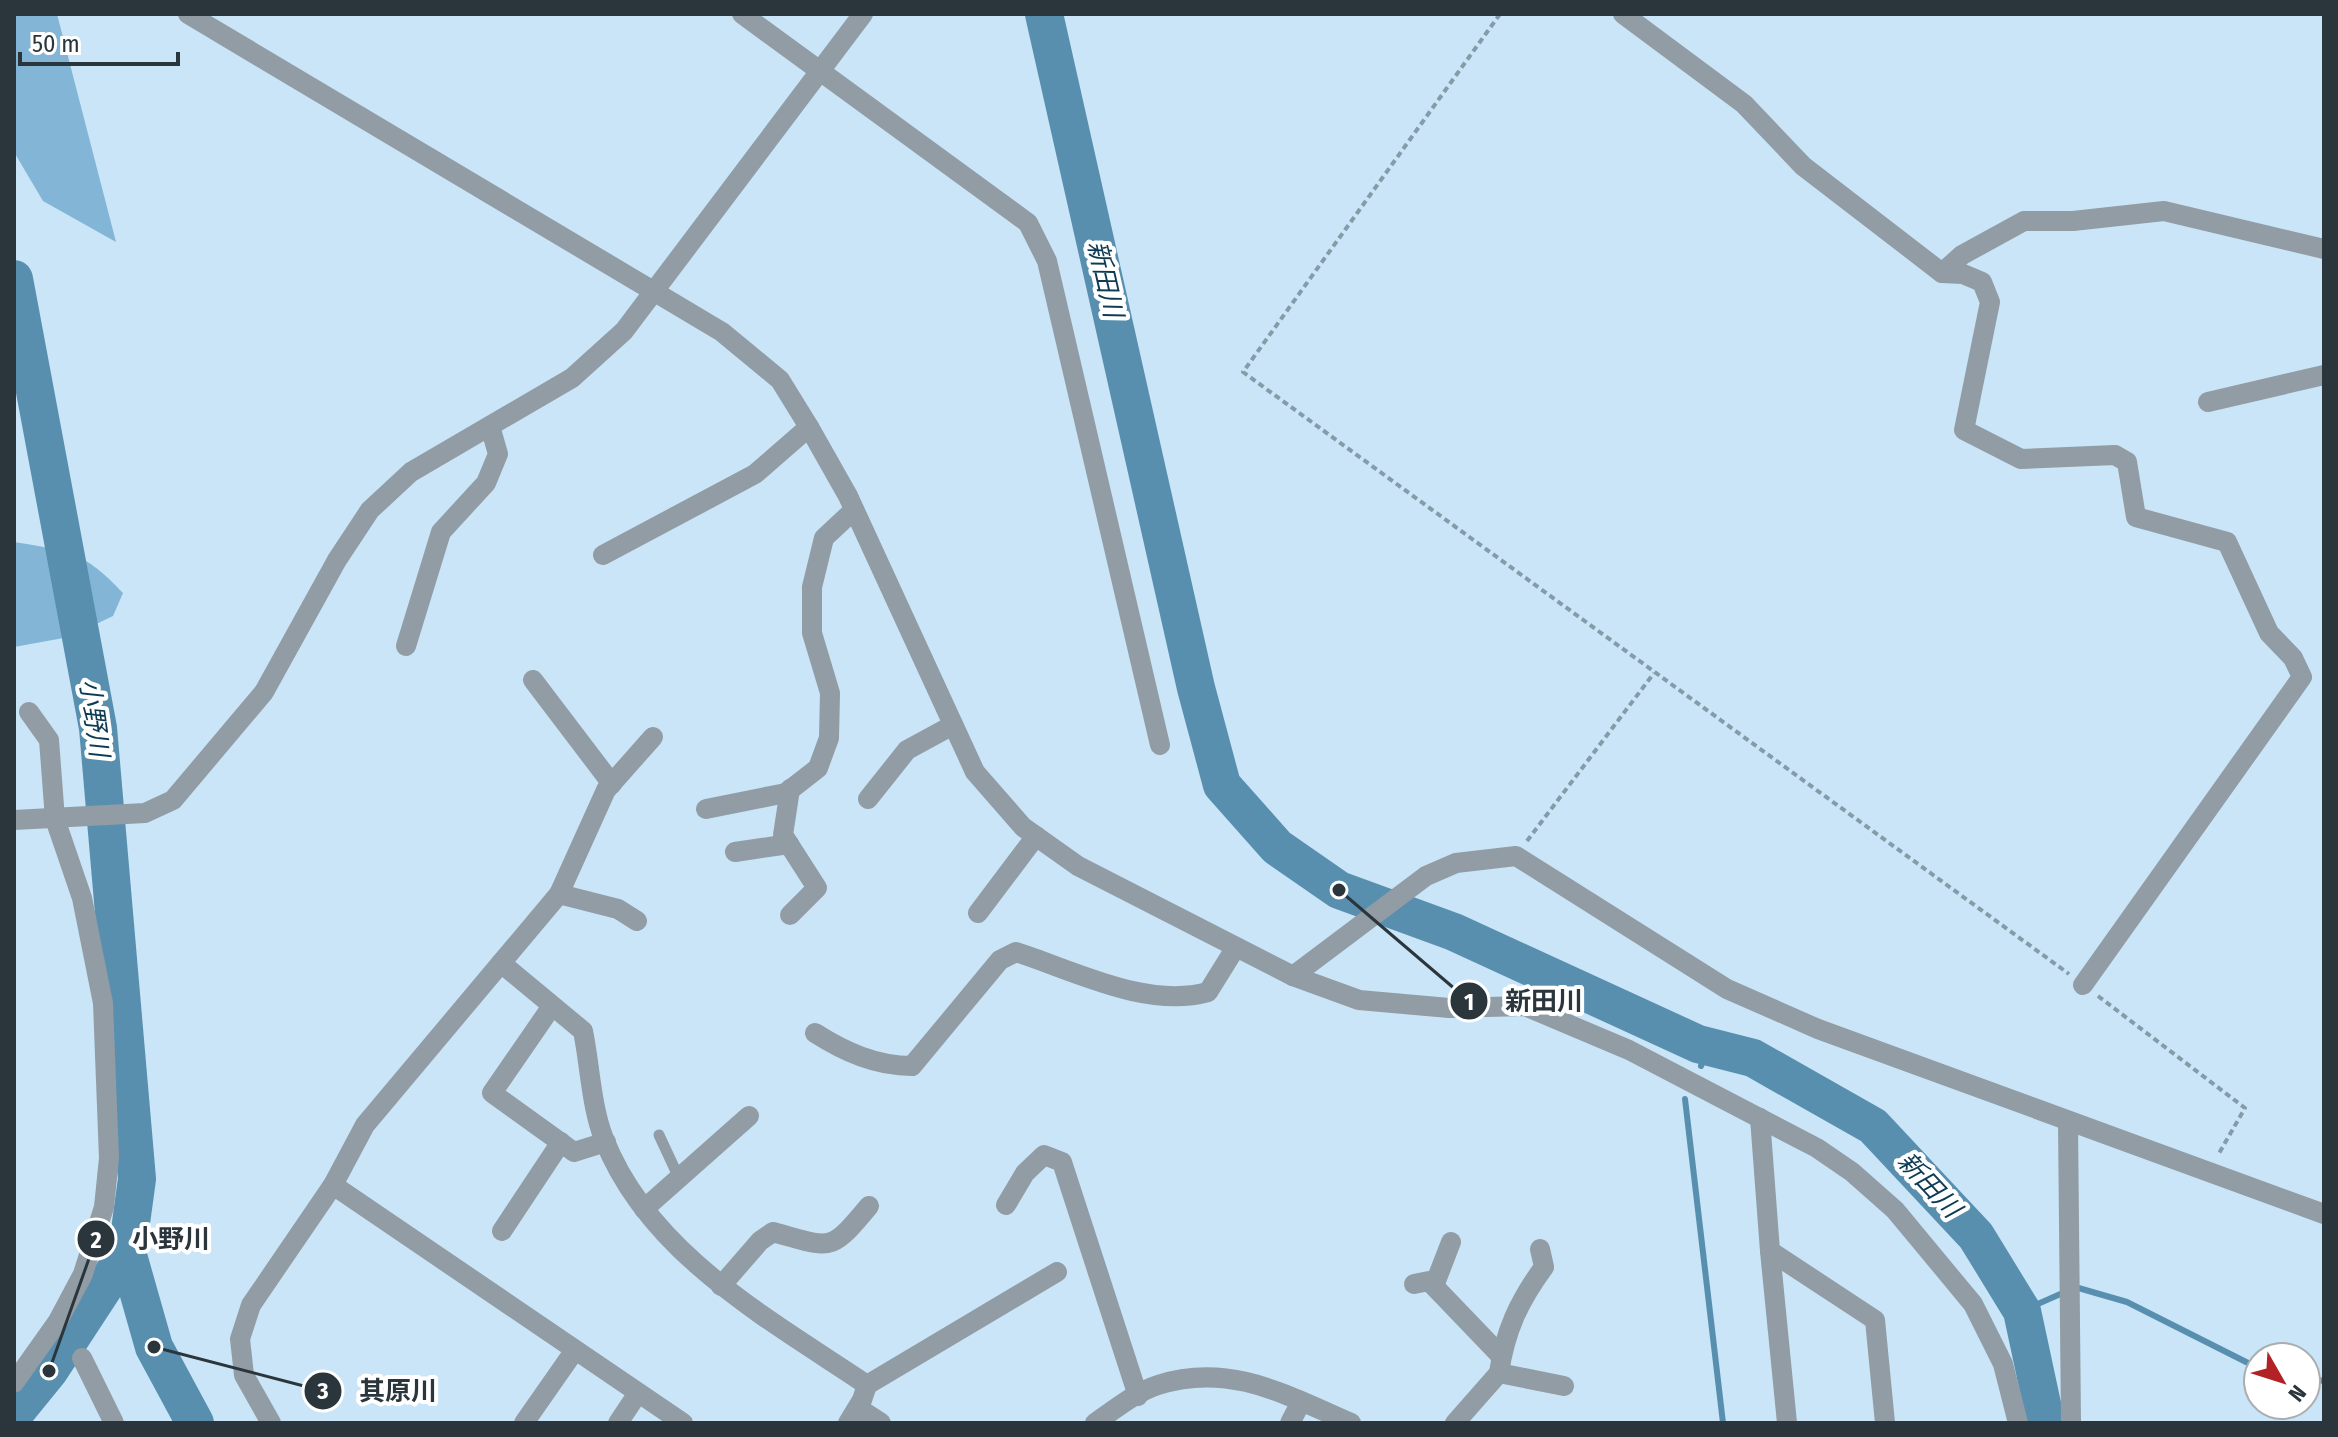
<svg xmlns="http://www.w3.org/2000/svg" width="2338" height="1437" viewBox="0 0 2338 1437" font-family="'Fira Sans Condensed','Noto Sans JP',sans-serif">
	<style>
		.green { fill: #83b6d6 }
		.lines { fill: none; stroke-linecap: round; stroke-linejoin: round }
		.stream { stroke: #588faf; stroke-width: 6 }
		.river { stroke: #588faf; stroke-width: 38 }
		.path { stroke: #869ba8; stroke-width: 4; stroke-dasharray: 6 4; stroke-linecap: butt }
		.service { stroke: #919ca4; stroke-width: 11 }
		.minor { stroke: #919ca4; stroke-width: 20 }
		.tertiary { stroke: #919ca4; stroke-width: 20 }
		.labels { text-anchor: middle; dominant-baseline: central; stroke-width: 8; stroke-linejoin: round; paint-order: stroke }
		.water-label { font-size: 26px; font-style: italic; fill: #0c3b53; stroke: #fff }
		.leader { fill: none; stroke: #2a353c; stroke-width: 3 }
		.callout-dot { fill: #2a353c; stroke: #fff; stroke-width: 3 }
		.mark-label { font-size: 24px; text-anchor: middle; font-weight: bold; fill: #fff }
		.callout-label { font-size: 26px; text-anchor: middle; font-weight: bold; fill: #2a353c; stroke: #fff; stroke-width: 8; stroke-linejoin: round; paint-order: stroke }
	</style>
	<rect width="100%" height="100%" fill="#c9e5f7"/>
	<g class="green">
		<polygon points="14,14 57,14 116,242 43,201 14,152"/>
		<path d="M14,542C68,551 84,551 123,593L113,616L69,637L14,647Z"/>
	</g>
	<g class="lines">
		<g class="stream">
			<polyline points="1701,1066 1709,1047"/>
			<polyline points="1685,1099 1723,1423"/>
			<polyline points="2075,1287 2127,1302 2258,1368"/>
			<polyline points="2022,1311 2065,1292"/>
			<polyline points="2306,1378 2324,1381"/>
		</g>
		<g class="river">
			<polyline points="1044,14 1196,688 1222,785 1277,847 1339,890 1454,932 1698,1044 1753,1058 1873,1126 1976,1236 2022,1311 2046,1423"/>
			<polyline points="14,279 98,728 137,1179 127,1252 49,1371 14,1414"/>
			<polyline points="127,1252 154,1347 195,1423"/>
		</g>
		<g class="path">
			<polyline points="1500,14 1243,372 2069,974"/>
			<polyline points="1527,841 1654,673"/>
			<polyline points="2098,996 2245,1108 2218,1155"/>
		</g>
		<polyline class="service" points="659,1135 679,1178"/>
		<g class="minor">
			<polyline points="188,14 722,332 780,380 809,427 848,496 975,772 1023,827 1078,866 1293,976 1359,1000 1449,1008 1525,1006 1629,1050 1817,1148 1852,1172 1895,1210 1973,1304 2003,1364 2018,1423"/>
			<polyline points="742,14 1028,223 1047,261 1160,745"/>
			<polyline points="1623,14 1744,104 1803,166 1942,273 1963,274 1982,282 1990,302 1964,430 2021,459 2115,455 2127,462 2136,517 2227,542 2269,633 2293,658 2302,677 2083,985"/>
			<polyline points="1942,273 1962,255 2024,221 2073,221 2164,211 2324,249"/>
			<polyline points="2208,402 2324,375"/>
			<polyline points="603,555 755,474 809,427"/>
			<polyline points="406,646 441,532 486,483 498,454 490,426"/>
			<polyline points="533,680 612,784"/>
			<polyline points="868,799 907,750 953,725"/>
			<polyline points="706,809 786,793 818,768 829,738 830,693 812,633 812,587 824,538 854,510"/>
			<polyline points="14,820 145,813 173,800 264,692 337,560 370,510 411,472 572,378 624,331 863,14"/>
			<polyline points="735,852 789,844"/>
			<polyline points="559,894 606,790 653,737"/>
			<polyline points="978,913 1036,836"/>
			<polyline points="790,915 817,888 783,835 790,789"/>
			<polyline points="501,963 559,894 618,909 637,921"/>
			<polyline points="1293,976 1426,876 1456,863 1516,856 1727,989 1818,1029 2324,1214"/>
			<polyline points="552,1006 492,1093 574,1152 606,1142"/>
			<path d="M815,1033C845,1052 876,1066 912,1066L1000,960L1016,952C1075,971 1147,1009 1208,992L1236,947"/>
			<polyline points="1760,1118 1770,1251 1875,1320 1885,1423"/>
			<polyline points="2068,1122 2071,1423"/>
			<polyline points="333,1185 683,1423"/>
			<polyline points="1006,1205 1025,1173 1044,1155 1062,1162 1138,1396"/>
			<polyline points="644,1209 749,1116"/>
			<polyline points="502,1231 561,1142"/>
			<polyline points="1770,1251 1787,1423"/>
			<polyline points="1414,1284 1429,1281 1501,1356"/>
			<path d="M721,1286L760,1241L773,1232C832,1248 829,1254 869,1206"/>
			<polyline points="1434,1286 1451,1242"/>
			<polyline points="82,1358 114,1423"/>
			<path d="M1499,1373C1505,1331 1519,1301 1544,1267L1540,1249"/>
			<polyline points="14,1383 58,1321 83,1274 104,1207 109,1158 103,1003 82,898 55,819 49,740 29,712"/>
			<polyline points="867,1385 1057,1272"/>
			<polyline points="858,1408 881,1423"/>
			<path d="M271,1423L244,1375L240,1339L251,1305L333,1185L365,1125L501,963L583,1031C590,1065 591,1106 604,1139C649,1254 769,1319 867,1385L862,1400L848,1423"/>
			<polyline points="524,1423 575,1350"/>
			<polyline points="618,1423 638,1393"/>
			<polyline points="1290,1423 1301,1402"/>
			<polyline points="1455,1423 1499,1373 1564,1386"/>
		</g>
		<path class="tertiary" d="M1095,1423C1114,1410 1136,1392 1158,1385C1230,1362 1286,1395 1351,1423"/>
	</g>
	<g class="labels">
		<g class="water-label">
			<text transform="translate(1105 279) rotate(77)">新田川</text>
			<text transform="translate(94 718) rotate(82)">小野川</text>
			<text transform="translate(1929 1185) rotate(47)">新田川</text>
		</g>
	</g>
	<path class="leader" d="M1339 890L1469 1001M49 1371L96 1239M154 1347L323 1391"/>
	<g class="callout-dot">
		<circle cx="1339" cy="890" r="8"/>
		<circle cx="49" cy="1371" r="8"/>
		<circle cx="154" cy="1347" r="8"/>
		<circle cx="1469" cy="1001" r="20"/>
		<circle cx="96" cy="1239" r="20"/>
		<circle cx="323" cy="1391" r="20"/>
	</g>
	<g class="mark-label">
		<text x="1469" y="1010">1</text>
		<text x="96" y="1248">2</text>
		<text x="323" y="1399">3</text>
	</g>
	<g class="callout-label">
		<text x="1544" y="1010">新田川</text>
		<text x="171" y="1248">小野川</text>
		<text x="398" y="1400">其原川</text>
	</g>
	<rect width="2338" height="1437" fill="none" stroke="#2a353c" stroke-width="32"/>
	<g transform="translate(2282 1381) rotate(129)"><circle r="38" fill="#ffffff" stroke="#aaaeb1" stroke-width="2"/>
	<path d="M0-6L14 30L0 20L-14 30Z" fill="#b22126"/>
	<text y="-12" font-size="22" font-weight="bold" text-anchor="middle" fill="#2a353c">N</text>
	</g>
	<path d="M20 52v12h158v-12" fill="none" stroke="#2a353c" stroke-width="4"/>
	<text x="32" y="52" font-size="24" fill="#2a353c" stroke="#ffffff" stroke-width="6" paint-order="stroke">50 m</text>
</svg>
